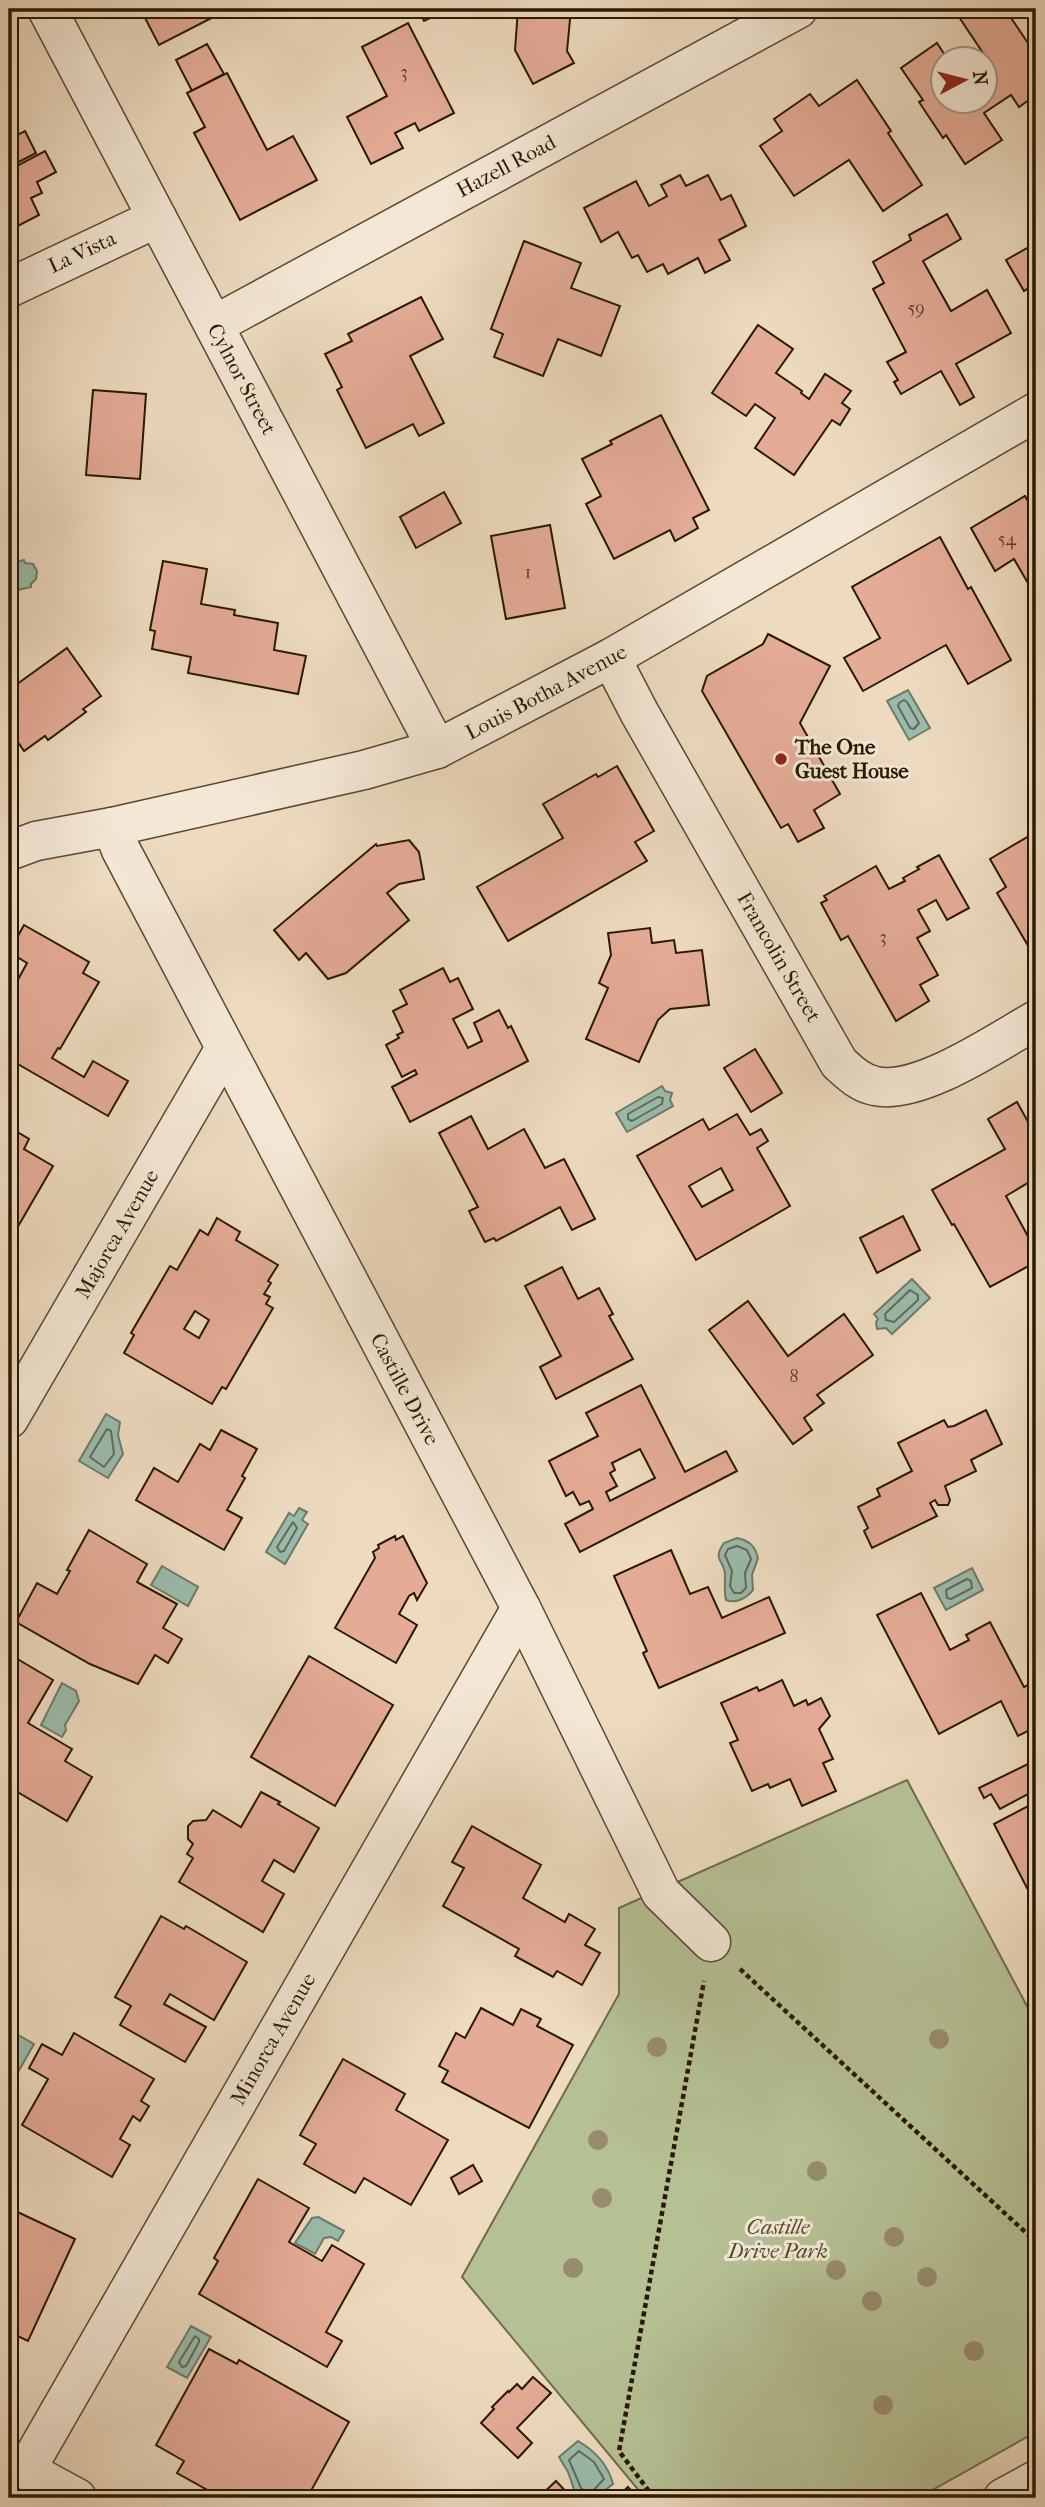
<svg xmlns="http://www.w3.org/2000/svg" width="1045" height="2507" viewBox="0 0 1045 2507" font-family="'IM FELL French Canon',serif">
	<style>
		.green { fill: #b5c094; stroke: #6f6c4b; stroke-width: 2 }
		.water { fill: #9abbac; stroke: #6d7a68; stroke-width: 2 }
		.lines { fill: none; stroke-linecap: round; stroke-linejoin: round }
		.shore { stroke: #626a57; stroke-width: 2 }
		.building { fill: #e4ab96; stroke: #291902; stroke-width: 2; fill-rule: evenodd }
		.minor-casing { stroke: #5a4931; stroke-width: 41 }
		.path { stroke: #291902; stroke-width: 4.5; stroke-dasharray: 5 3.5; stroke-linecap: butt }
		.minor { stroke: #f3e7d5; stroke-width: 38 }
		.tree { fill: #988b6f }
		.poi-dot { fill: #8f2418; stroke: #f3e7d5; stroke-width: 2.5 }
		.labels { text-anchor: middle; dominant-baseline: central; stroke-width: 6; stroke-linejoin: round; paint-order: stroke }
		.number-label { font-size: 18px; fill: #583e27 }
		.street-label { font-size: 21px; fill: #291902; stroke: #f3e7d5 }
		.poi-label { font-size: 21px; font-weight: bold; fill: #291902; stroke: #f3e7d5; text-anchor: start }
		.park-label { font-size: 21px; font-style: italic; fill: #534b2e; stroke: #f3e7d5 }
	</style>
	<rect width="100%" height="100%" fill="#eddabf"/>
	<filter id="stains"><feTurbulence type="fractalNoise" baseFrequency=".00286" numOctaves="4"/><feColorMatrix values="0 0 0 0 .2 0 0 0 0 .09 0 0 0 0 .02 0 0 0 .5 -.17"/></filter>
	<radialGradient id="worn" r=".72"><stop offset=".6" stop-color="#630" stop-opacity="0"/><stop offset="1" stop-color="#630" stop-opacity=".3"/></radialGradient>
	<polygon class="green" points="907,1780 1036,2023 1036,2432 918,2498 645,2498 462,2277 619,1994 619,1908"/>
	<g class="water">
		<polygon points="24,560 25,563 33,564 37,571 36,579 31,584 31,587 9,592 9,564"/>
		<polygon points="908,690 930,728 909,740 887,701"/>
		<polygon points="662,1086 665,1091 672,1093 670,1100 673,1106 627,1132 616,1113"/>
		<polygon points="912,1279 930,1298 892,1334 886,1328 877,1329 876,1322 878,1319 874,1314"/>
		<polygon points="106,1414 120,1422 118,1435 123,1454 108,1478 79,1461"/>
		<polygon points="299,1508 307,1512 302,1520 308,1524 285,1564 266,1552 289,1513 294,1516"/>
		<path d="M737,1538C750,1541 755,1546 758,1558L752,1575L753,1590C747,1598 736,1604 726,1600C724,1591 725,1585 725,1576C726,1561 711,1561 724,1543Z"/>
		<polygon points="162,1566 198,1587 188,1606 151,1585"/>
		<polygon points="972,1568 983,1590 946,1610 934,1588"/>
		<polygon points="62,1683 76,1691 79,1701 65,1725 66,1730 62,1737 41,1725"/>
		<polygon points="13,2032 34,2044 10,2086 9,2039"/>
		<polygon points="318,2217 344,2231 338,2241 331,2237 324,2238 315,2254 295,2243 312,2218"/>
		<polygon points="191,2326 211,2337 187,2378 167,2367"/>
		<path d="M578,2441C595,2451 608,2464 613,2484L595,2498H581L575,2492L568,2472L559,2457Z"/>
	</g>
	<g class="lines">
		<g class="shore">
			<polygon points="904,700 907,702 919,723 914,729 910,728 898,706 899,703"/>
			<polygon points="658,1097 663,1098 662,1104 632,1121 628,1119 628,1114"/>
			<polygon points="910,1290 918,1295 918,1300 894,1322 886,1320 885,1314"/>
			<polygon points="107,1429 111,1431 114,1454 104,1467 90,1457"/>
			<polygon points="293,1522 297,1528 284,1551 280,1552 277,1547"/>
			<polygon points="737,1546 747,1550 751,1559 745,1573 746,1588 741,1593 734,1593 730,1586 732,1571 725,1555 728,1549"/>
			<polygon points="967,1579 971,1581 972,1588 951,1599 947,1598 946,1590"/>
			<polygon points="195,2336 199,2339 199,2342 186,2366 182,2367 179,2362"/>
			<polygon points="579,2451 594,2462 604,2479 589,2495 581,2488 569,2460"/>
		</g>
	</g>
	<g class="building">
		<polygon points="153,9 229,9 159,45 143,14"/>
		<polygon points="418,9 449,9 424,21"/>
		<polygon points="518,9 571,9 567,51 574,63 533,84 515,50"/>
		<polygon points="958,9 1005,9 1036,55 1036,95 1019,107 1011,95 984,113 1002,140 965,164 946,135 943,138 919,102 923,100 901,68 937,43 948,60 944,60 944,102 986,102 986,60 980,60 985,56 955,11"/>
		<polygon points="1023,9 1036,9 1036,20 1033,22"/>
		<polygon points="408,23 454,113 419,131 415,123 395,133 403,148 371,164 347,117 387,96 362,47"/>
		<polygon points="207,44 224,74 192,91 176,60"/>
		<polygon points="227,73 267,150 293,136 317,180 240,220 194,133 205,127 187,93"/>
		<polygon points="857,80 891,131 888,133 922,185 883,211 849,160 794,196 760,146 782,131 774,119 810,94 819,106"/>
		<polygon points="25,131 36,153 9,167 9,139"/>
		<polygon points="45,151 56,172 37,182 42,193 31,198 39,215 14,228 9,218 9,170"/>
		<polygon points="680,175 686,186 708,175 721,200 731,195 746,226 719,240 730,260 705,273 698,258 668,274 663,264 647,272 638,255 632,258 618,232 601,242 584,208 636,181 649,206 667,196 661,185"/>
		<polygon points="947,214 961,239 923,261 951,311 987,290 1011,333 956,364 974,397 960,405 941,371 901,394 894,382 898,380 887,362 906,352 873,289 884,283 873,262 911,240 909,235"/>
		<polygon points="524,241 581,263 571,288 620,306 601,356 558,339 543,376 494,357 503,334 491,329"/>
		<polygon points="1036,243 1036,298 1033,300 1027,289 1024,291 1006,260"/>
		<polygon points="421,297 443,339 410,356 444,423 419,436 413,424 366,448 337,390 342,387 325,354 352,341 348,334"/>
		<polygon points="758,325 793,349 776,373 802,391 801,393 809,399 825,374 851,391 842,403 850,409 840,425 832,420 794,475 755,448 775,418 755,404 746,416 712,393"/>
		<polygon points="93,390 146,394 140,479 86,475"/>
		<polygon points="661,415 709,510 693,518 698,528 675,541 670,530 614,559 586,504 601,496 582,459 612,444 610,441"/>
		<polygon points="444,492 461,523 416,548 400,517"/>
		<polygon points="1025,496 1036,515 1036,597 1014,559 995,571 971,528"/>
		<polygon points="550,525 565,608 506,619 491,536"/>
		<polygon points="940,537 968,589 971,587 1011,660 968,684 946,645 863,691 844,658 880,638 852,587"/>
		<polygon points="163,561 207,569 201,604 235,610 234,615 278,623 274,650 306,656 298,694 188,673 191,657 152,649 155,631 150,630"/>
		<polygon points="768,634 830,666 800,723 840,794 814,810 824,828 798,842 788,824 781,828 702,691 707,676 763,644"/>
		<polygon points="67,648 101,696 83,709 86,712 48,740 45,736 24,751 9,729 9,690"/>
		<polygon points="617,766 654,831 635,842 647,861 508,941 477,887 563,838 543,804 596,774 598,777"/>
		<polygon points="1036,821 1036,945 1030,949 997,893 1006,887 990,859 1034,833 1030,824"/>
		<polygon points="409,840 419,852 424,879 399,884 387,893 409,920 346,973 328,979 306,953 299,960 274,930 376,844 377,846"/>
		<polygon points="939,855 969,908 947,920 936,900 918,910 930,931 917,938 938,975 920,985 929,1001 896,1021 848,936 841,940 821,903 827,900 824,896 876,866 889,889 905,881 903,878 919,869 917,867"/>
		<polygon points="24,925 89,962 83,973 99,982 60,1049 58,1048 52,1058 84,1077 93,1061 128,1081 108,1116 9,1059 9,1041 18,1025 9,1020 9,996 27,963 9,952"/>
		<polygon points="650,928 652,943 674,940 676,953 702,950 709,1005 670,1009 658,1020 639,1062 586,1039 608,988 599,983 611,955 608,933"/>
		<polygon points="443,968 450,982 458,978 473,1009 453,1019 468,1048 482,1041 474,1023 499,1010 508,1028 511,1026 528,1061 410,1122 392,1087 417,1074 415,1070 402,1077 386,1045 399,1038 397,1035 403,1032 393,1011 407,1004 400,990"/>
		<polygon points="755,1049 782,1093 751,1112 724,1068"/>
		<polygon points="1017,1102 1036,1136 1036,1178 1006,1196 1036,1251 1036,1262 990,1287 954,1224 952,1225 932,1190 1005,1149 988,1119"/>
		<path d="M737,1114L750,1135L761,1129L768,1141L757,1148L790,1206L696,1260L637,1156L703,1119L709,1130ZM721,1168L733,1190L702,1207L689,1186Z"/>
		<polygon points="471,1116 488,1149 524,1129 545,1168 564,1159 595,1219 572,1230 560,1207 496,1241 494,1238 485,1242 469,1211 478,1207 439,1133"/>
		<polygon points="9,1127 29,1139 24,1149 53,1166 9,1242"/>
		<polygon points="903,1216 920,1250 877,1273 860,1238"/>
		<path d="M217,1218L240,1232L236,1240L278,1265L268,1281L271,1283L264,1294L270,1297L266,1304L273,1308L226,1389L222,1387L212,1404L124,1353L134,1335L131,1333L170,1266L177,1270L200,1230L208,1235ZM195,1311L209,1320L199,1338L184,1329Z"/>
		<polygon points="562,1267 578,1299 599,1288 613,1314 609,1316 633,1359 556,1399 540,1367 561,1356 525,1286"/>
		<polygon points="748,1301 788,1356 844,1314 873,1355 817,1395 824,1403 804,1418 812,1430 793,1444 709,1330"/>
		<path d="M641,1385L685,1472L726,1451L737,1471L580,1552L565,1524L593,1509L589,1501L580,1505L573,1492L566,1496L549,1461L598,1436L586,1413ZM640,1449L655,1478L610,1501L606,1492L617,1486L610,1473L615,1470L612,1463Z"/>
		<polygon points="986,1410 1002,1444 971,1460 976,1471 945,1486 950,1500 948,1505 938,1505 935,1500 930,1503 937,1516 872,1548 864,1531 868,1528 858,1507 880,1496 877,1489 912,1471 898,1443 944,1420 948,1427 954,1426"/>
		<polygon points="221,1430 257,1449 242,1476 245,1478 227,1510 242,1518 224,1550 136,1500 154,1468 178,1482 200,1444 210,1450"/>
		<polygon points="89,1530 147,1564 137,1582 177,1604 163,1628 182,1639 168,1663 155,1655 138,1684 90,1664 16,1622 37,1583 57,1594 70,1571 67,1570"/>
		<polygon points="395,1536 396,1540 403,1536 427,1583 417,1600 414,1593 409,1596 399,1614 417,1625 396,1663 335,1628 375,1558 373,1552 379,1548 378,1545"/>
		<polygon points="671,1550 690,1594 708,1587 722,1618 769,1597 785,1633 659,1688 643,1653 647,1651 614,1576"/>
		<polygon points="921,1593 950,1650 969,1640 966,1635 990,1622 1024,1687 1036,1680 1036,1727 1018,1736 1001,1701 939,1734 877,1615"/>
		<polygon points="9,1654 53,1680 28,1723 72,1749 65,1761 92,1777 67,1821 9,1787"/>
		<polygon points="309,1656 393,1705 335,1806 251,1757"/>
		<polygon points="782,1680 794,1706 806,1700 808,1705 821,1698 830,1716 819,1729 833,1759 823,1763 836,1791 802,1806 790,1779 770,1788 768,1784 752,1791 730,1743 738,1740 721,1703 757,1687 759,1691"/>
		<polygon points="1036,1760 1036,1792 1029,1796 1028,1794 1000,1809 991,1794 984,1798 979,1788"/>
		<polygon points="261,1792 280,1802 278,1804 319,1828 294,1872 274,1860 262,1881 284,1894 263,1932 179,1882 193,1858 187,1854 193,1844 188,1839 188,1826 193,1821 206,1820 213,1810 241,1827"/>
		<polygon points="1036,1802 1036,1883 1027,1888 994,1824"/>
		<polygon points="9,1818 17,1823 9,1839"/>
		<polygon points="472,1826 541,1865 523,1898 565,1922 569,1914 595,1929 585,1945 600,1953 582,1985 557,1971 553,1977 515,1956 519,1949 443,1906 464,1868 452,1862"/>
		<polygon points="161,1916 184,1929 186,1926 247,1962 214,2020 170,1994 164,2004 206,2027 185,2062 120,2025 131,2006 115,1997"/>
		<polygon points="481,2008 513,2025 521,2009 541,2019 537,2026 573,2045 529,2128 442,2082 448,2071 439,2066 456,2033 465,2038"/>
		<polygon points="74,2033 154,2079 141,2101 149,2106 140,2121 133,2116 120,2139 130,2145 112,2177 22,2125 48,2079 29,2068 42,2044 62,2055"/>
		<polygon points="343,2059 405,2094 396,2110 448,2140 411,2205 364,2178 355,2193 304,2164 316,2144 300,2135"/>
		<polygon points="473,2165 482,2181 459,2194 451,2178"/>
		<polygon points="258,2179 309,2208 289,2242 322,2261 332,2245 364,2264 326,2332 342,2341 327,2367 199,2294 218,2261 214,2258"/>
		<polygon points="9,2208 75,2239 28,2341 9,2332"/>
		<polygon points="209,2349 237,2364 239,2360 349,2422 307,2498 222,2498 177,2473 184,2461 156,2445"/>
		<polygon points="533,2377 551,2393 517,2428 532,2443 518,2458 481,2423 494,2409 492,2407 508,2391 509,2392 517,2384 522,2389"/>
		<polygon points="556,2481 570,2496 573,2494 577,2498 538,2498"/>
		<polygon points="628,2487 638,2498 616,2498"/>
	</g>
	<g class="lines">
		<defs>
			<g id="minor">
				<polyline points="47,9 437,749"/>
				<polyline points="9,288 157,218"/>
				<polyline points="214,325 798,9"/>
				<path d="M611,658L639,712L839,1063C850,1073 860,1083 875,1086C919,1096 997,1042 1036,1020"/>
				<polyline points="112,827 121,850 521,1608 661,1893 711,1942"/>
				<polyline points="9,851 36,841 112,827 364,770 437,749 611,658 1036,412"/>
				<polyline points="9,1419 225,1048"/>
				<polyline points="9,2461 77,2498"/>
				<polyline points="26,2470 521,1608"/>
				<polyline points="1003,2498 1036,2480"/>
			</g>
		</defs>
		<use href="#minor" class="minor-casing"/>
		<g class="path">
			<polyline points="740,1969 1036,2242"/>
			<polyline points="654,2498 619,2451 704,1981"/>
		</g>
		<use href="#minor" class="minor"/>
	</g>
	<g class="tree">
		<circle cx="939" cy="2039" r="10"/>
		<circle cx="657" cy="2047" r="10"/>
		<circle cx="598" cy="2140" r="10"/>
		<circle cx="817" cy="2171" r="10"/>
		<circle cx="602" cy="2198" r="10"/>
		<circle cx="894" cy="2237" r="10"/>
		<circle cx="573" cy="2268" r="10"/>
		<circle cx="836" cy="2270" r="10"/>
		<circle cx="927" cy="2277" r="10"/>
		<circle cx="872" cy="2301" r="10"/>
		<circle cx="974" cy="2351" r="10"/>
		<circle cx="883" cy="2405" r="10"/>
	</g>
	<circle class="poi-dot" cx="781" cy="759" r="7"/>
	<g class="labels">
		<g class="number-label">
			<text x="404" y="72">3</text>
			<text x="916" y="308">59</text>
			<text x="1007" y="539">54</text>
			<text x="528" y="572">1</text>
			<text x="883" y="937">3</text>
			<text x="794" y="1376">8</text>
		</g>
		<g class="street-label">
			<text transform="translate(506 166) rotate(-28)">Hazell Road</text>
			<text transform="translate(82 252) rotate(-25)">La Vista</text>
			<text transform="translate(242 379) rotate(62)">Cylnor Street</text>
			<text transform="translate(546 692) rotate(-28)">Louis Botha Avenue</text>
			<text transform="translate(779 957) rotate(60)">Francolin Street</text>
			<text transform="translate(117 1234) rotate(-60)">Majorca Avenue</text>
			<text transform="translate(405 1389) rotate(62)">Castille Drive</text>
			<text transform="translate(273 2039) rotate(-60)">Minorca Avenue</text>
		</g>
		<g class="poi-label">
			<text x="795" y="747">The One<tspan x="795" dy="24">Guest House</tspan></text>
		</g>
		<g class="park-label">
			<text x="778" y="2227">Castille<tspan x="778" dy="24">Drive Park</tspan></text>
		</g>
	</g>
	<rect width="1045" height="2507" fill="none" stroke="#eddabf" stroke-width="35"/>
	<rect x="10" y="10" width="1024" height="2486" fill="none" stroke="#291902" stroke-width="3.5"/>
	<rect x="18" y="18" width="1010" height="2472" fill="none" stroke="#291902" stroke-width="2"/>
	<g transform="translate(964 80) rotate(83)"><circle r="33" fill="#f3e7d5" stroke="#a29581" stroke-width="2"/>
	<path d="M0-5L12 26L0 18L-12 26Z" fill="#8f2418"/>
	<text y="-10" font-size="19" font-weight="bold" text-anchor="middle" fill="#291902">N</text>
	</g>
	<rect width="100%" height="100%" filter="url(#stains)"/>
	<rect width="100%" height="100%" fill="url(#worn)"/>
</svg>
